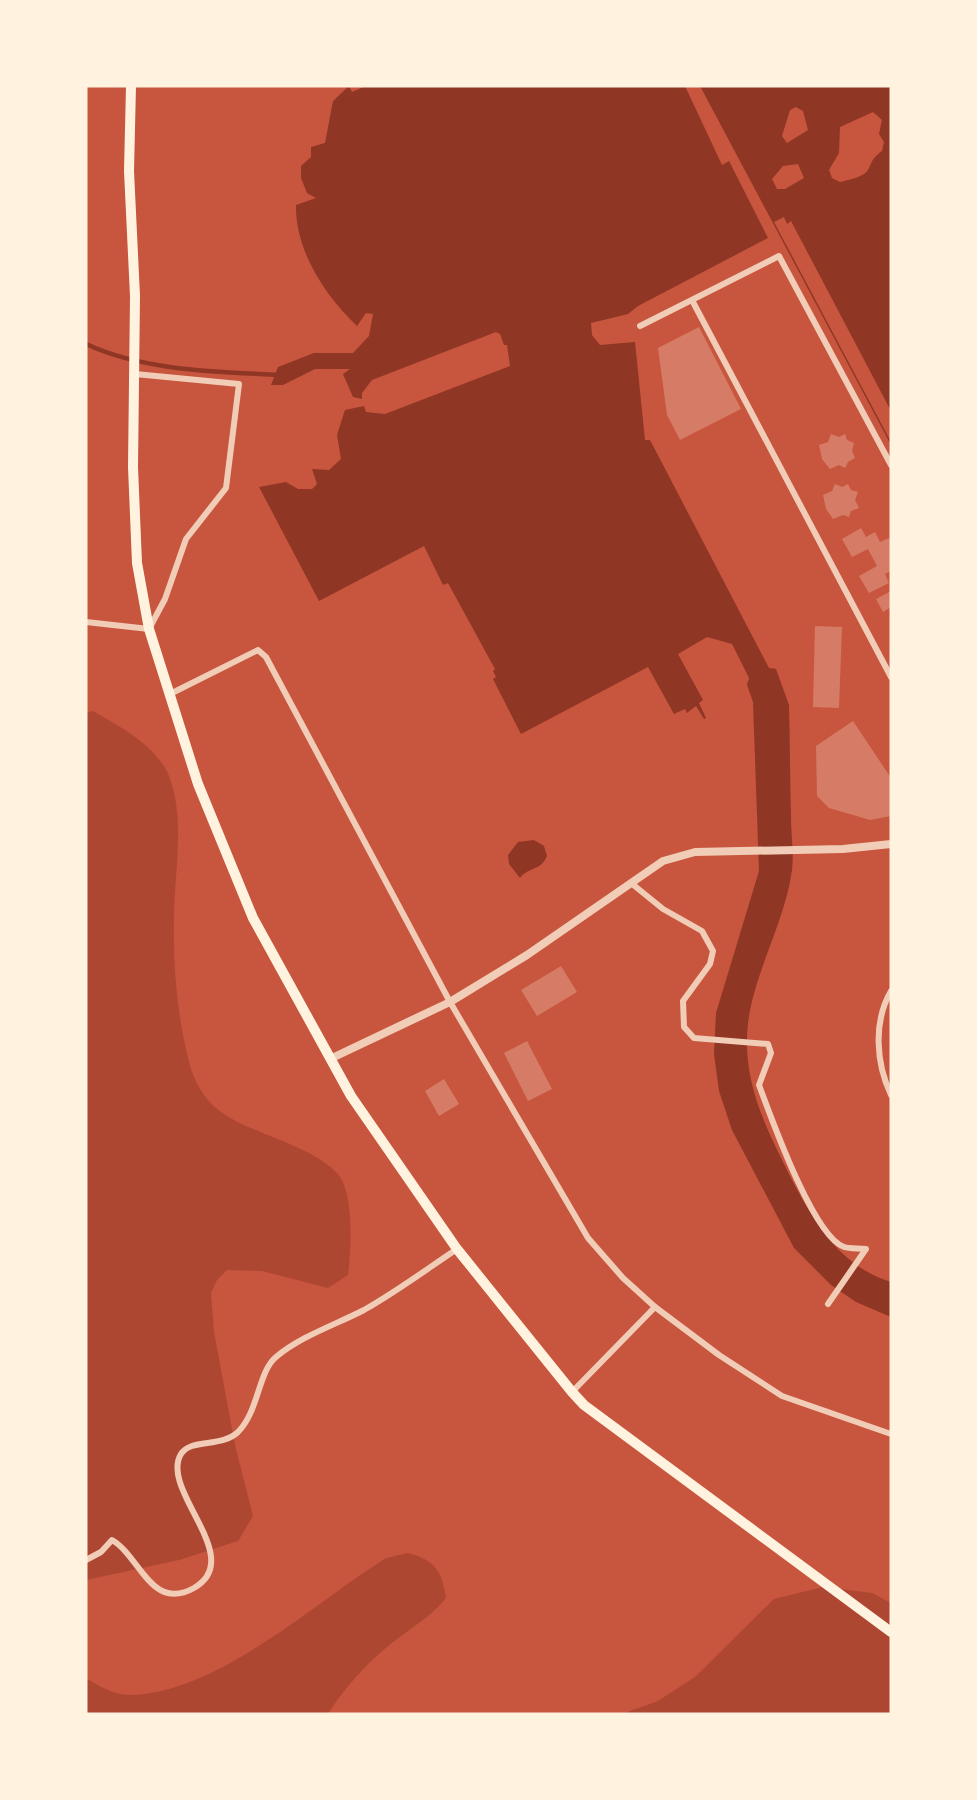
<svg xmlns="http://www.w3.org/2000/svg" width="977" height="1800" viewBox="0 0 977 1800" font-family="'IBM Plex Sans',sans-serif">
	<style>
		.green { fill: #ae4732 }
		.water { fill: #8f3625; fill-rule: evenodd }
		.pier { fill: #c8553d }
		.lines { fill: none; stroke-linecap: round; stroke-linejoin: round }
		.stream { stroke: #8f3625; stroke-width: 4.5 }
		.building { fill: #d67c66 }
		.minor { stroke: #f1ccb7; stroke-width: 6 }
		.tertiary { stroke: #f1ccb7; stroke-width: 8 }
		.primary { stroke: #fff3e0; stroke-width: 10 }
	</style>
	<rect width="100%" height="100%" fill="#c8553d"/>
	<g class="green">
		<path d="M93,711C119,726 157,746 169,776C186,820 174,873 174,919C173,959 176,1001 184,1040C188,1059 192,1079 204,1095C216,1112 237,1123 256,1130C281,1141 316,1152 336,1172C355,1190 351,1250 348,1275L328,1288L262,1271L227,1270L217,1280L211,1293L214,1332L235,1445L253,1516L238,1541L179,1560L86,1580V713Z"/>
		<path d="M408,1553C435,1560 442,1571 446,1598C433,1614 420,1622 404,1634C376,1653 346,1685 328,1714H86V1678C99,1686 114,1695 130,1695C218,1693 314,1603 386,1558Z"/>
		<polygon points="823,1587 872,1593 891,1603 891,1714 622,1714 658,1701 695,1677 774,1599"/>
	</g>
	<g class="water">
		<path d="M349,86L352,92L366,86H685L722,165L729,161L768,238L638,306L628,314L591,323L592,335L600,345L635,342L645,440H650L769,668L776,669L789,705C790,742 790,779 791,817C791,834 794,852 792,870C785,922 755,970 748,1023C742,1075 761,1118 784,1164C808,1212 835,1265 891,1282V1317L856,1302L831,1285L794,1248L732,1130L719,1091L714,1054L716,1013L759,871L753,702L747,685L749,678L732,644L707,637L678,654L703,700L699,703L706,718L704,719L696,706L687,713L685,709L674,714L648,667L521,734L493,679L496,677L493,671L495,669L448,583L443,585L424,546L319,601L259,487L286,482L298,489H312L317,484L312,469L329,470L341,459L337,435L345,410L364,406L366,412L385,414L510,366L507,345H504L500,334L496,332L372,380L362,393V399L353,397L343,374L350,369H315L283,385H271L278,367L314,353H353L369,336L373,314L366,313L357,326C325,296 295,250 296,205L316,198L307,193L301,178V166L311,157V147L325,143L333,101Z"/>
		<path d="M700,86H891V445ZM796,107L803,111L808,130L787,143L782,136L790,110ZM873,112L882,120L879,134L884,142L882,151C860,167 882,173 840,182L832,178L829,170L839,153L840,127ZM798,164L804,178L785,189H777L772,179L783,166Z"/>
		<path d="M534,840L544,846L547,856C541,871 528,867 520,878L509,864L508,855L518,842Z"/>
	</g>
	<polygon class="pier" points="784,217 787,224 791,221 891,411 891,442 774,222"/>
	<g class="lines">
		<path class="stream" d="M86,344C144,371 218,372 281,375"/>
	</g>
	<g class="building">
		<polygon points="699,327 741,409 680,440 667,415 658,348"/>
		<polygon points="831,434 839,437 845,434 847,440 854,443 852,451 855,458 848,462 845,468 839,465 830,469 822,459 819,445 828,442"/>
		<polygon points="835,484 842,487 848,484 851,490 858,492 855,500 859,508 851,511 849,517 843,515 833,519 826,509 823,495 832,491"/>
		<polygon points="861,528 866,537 875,532 880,542 889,538 891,542 891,571 885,574 889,583 869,593 859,576 877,566 868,549 852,557 842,539"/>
		<polygon points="891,591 891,607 883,612 876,599"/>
		<polygon points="815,626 842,627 839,708 813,707"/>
		<polygon points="853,721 891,778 891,816 870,820 829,808 817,796 816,746"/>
		<polygon points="561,966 577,992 537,1016 521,990"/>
		<polygon points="527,1041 552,1089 528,1101 504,1053"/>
		<polygon points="444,1079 459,1104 439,1116 425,1091"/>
	</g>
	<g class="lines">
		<g class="minor">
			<polyline points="693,302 891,677"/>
			<polyline points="640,326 779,256 891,465"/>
			<polyline points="86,622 149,629 165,599 186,539 226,488 239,384 135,374"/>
			<polyline points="170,694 258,650 266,657 450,1002 588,1238 623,1278 655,1307 719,1355 782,1396 891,1434"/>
			<path d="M631,883L663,909L702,931L713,951L710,964L683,1001L684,1027L694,1038L768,1044L771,1053L759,1085C771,1117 813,1236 844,1247C850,1249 859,1248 866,1249L828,1304"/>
			<path d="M891,991C873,1022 876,1063 891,1095"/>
			<polyline points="572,1392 655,1307"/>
			<path d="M86,1560L101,1552L112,1540C140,1556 151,1612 194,1588C247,1558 159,1490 181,1454C191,1438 221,1448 238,1432C259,1411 258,1372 276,1357C301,1336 335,1325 364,1310C396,1292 427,1269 457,1249"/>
		</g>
		<polyline class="tertiary" points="332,1058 450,1002 527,955 663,861 695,852 843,849 891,844"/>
		<polyline class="primary" points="131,86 129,171 135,296 133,467 137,563 149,629 198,784 253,918 351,1096 457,1249 572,1392 584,1405 891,1632"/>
	</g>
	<rect width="977" height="1800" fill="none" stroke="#fff3e0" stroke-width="175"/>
</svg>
